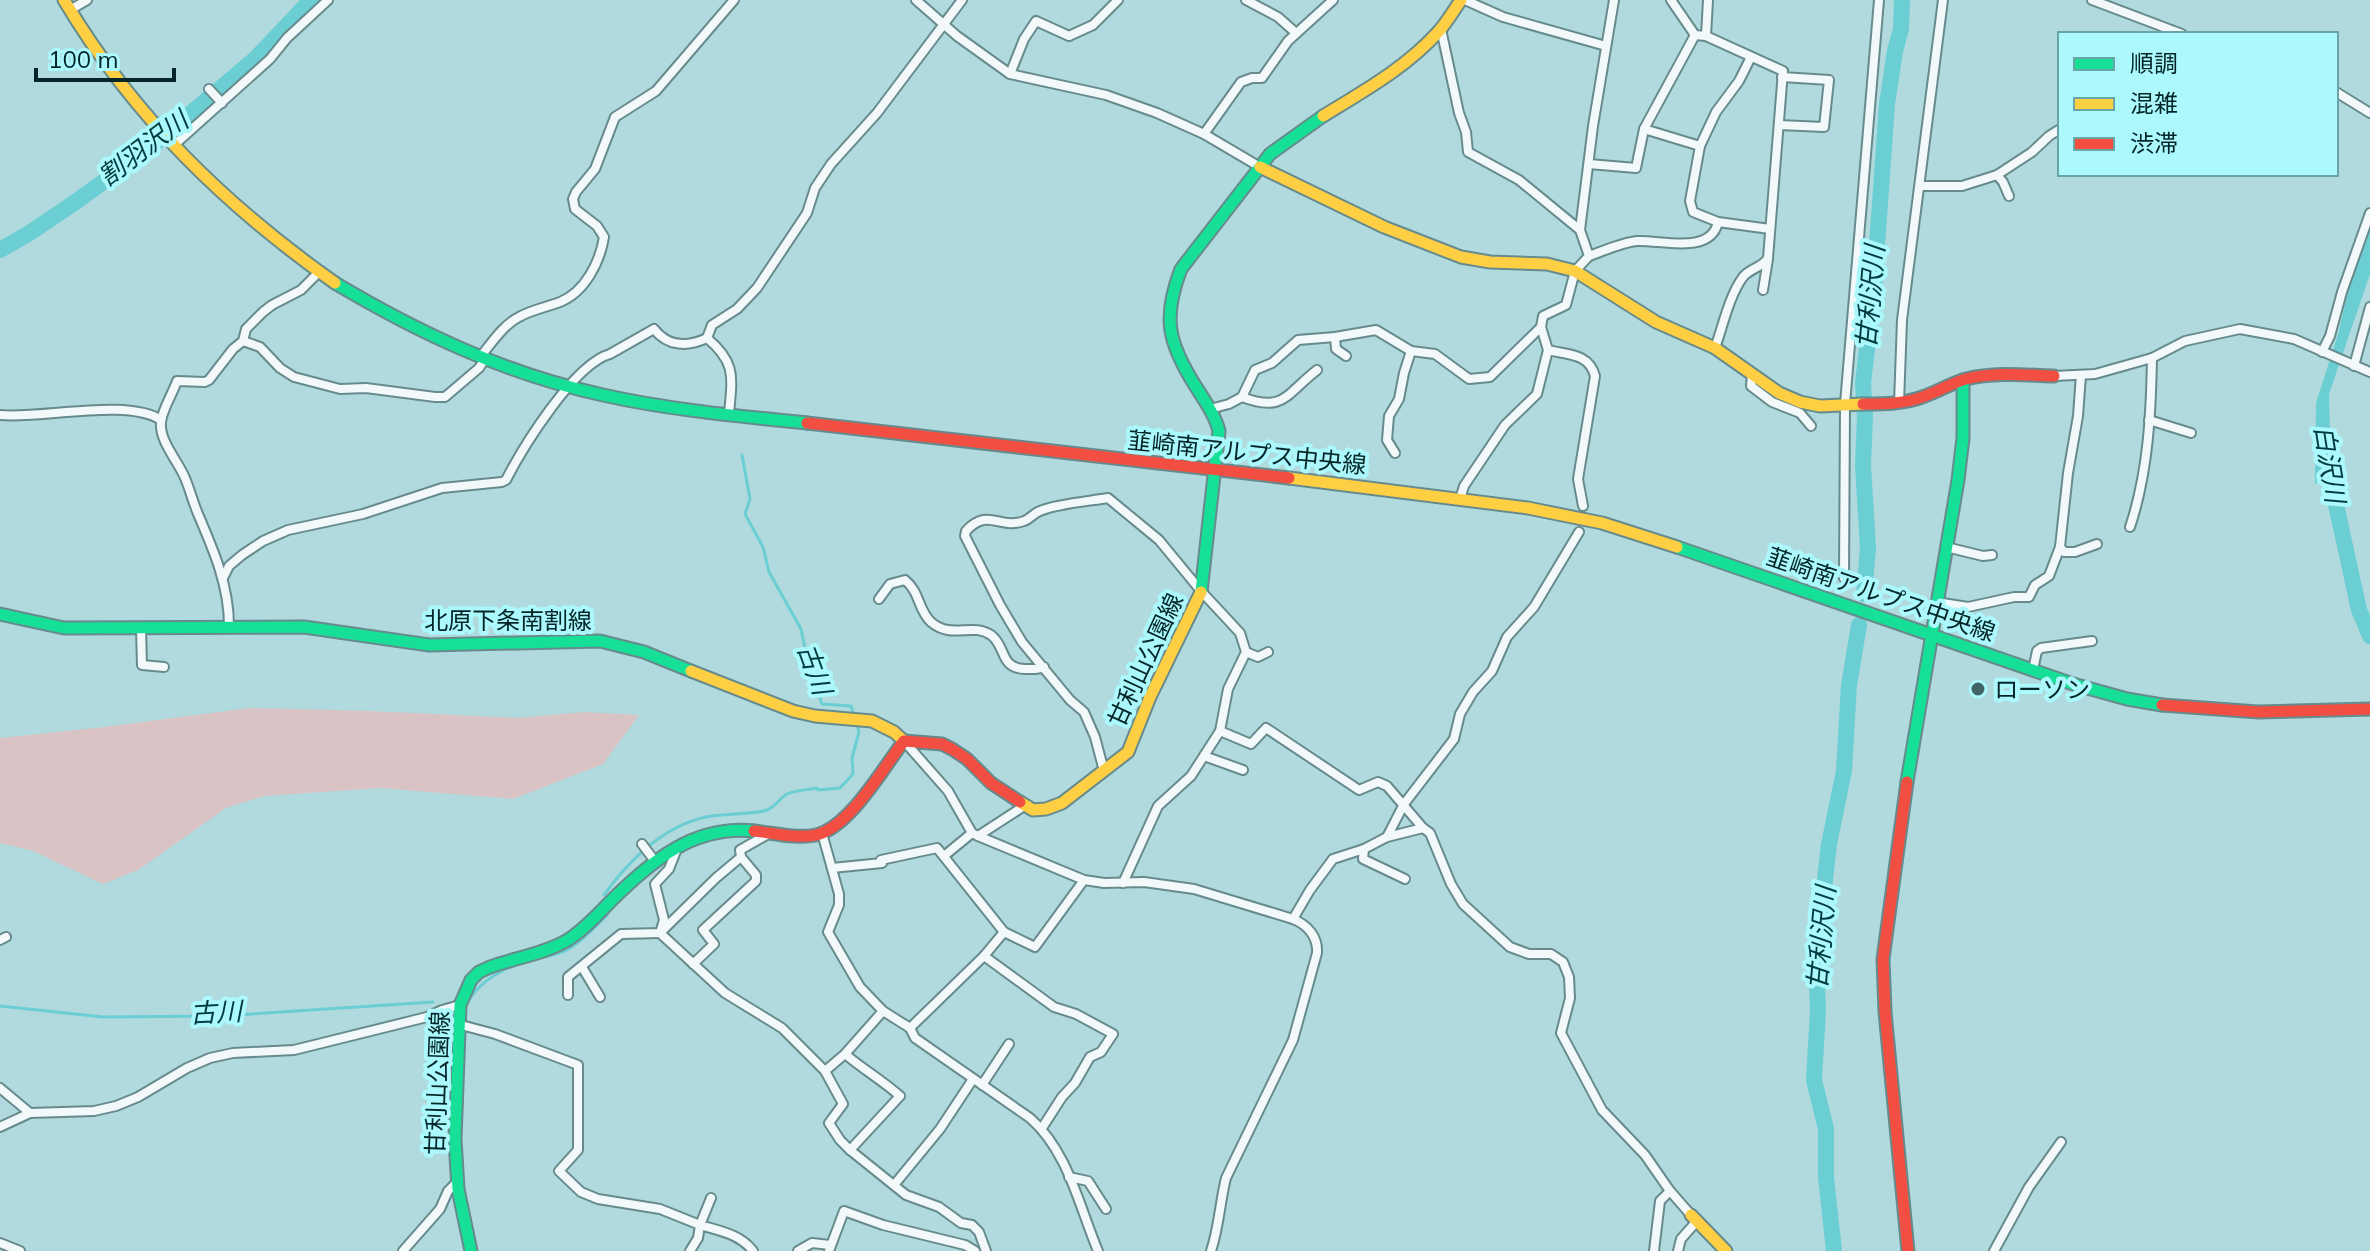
<svg xmlns="http://www.w3.org/2000/svg" width="2370" height="1251" viewBox="0 0 2370 1251" font-family="Mulish,'Noto Sans JP',sans-serif">
	<style>
		.green { fill: #d9c3c4 }
		.water { fill: #6aced3 }
		.lines { fill: none; stroke-linecap: round; stroke-linejoin: round }
		.stream { stroke: #6aced3; stroke-width: 3 }
		.river { stroke: #6aced3; stroke-width: 16 }
		.street-casing { stroke: #678b8d; stroke-width: 12 }
		.fast-casing { stroke: #678b8d; stroke-width: 15 }
		.slow-casing { stroke: #678b8d; stroke-width: 15 }
		.jam-casing { stroke: #678b8d; stroke-width: 15 }
		.street { stroke: #f3f9fa; stroke-width: 8 }
		.fast { stroke: #16e098; stroke-width: 11 }
		.slow { stroke: #ffcf43; stroke-width: 11 }
		.jam { stroke: #f24e42; stroke-width: 11 }
		.poi-dot { fill: #416567; stroke: #abf9fc; stroke-width: 3 }
		.labels { text-anchor: middle; dominant-baseline: central; stroke-width: 8; stroke-linejoin: round; paint-order: stroke }
		.street-label { font-size: 24px; fill: #052628; stroke: #abf9fc }
		.poi-label { font-size: 24px; fill: #052628; stroke: #abf9fc; text-anchor: start }
		.water-label { font-size: 26px; font-style: italic; fill: #003c3f; stroke: #abf9fc }
	</style>
	<rect width="100%" height="100%" fill="#b0dadd"/>
	<polygon class="green" points="250,708 370,711 518,718 584,712 639,715 603,764 513,799 380,788 264,796 226,808 138,870 103,884 33,851 0,843 0,738 104,727"/>
	<polygon class="water" points="2370,228 2370,274 2329,394 2331,475 2315,484 2316,403 2339,331 2351,277"/>
	<g class="lines">
		<g class="stream">
			<polyline points="742,455 750,499 745,514 763,547 769,572 801,629 810,672 822,704 851,706 855,717"/>
			<path d="M604,895C630,859 666,823 712,816C725,814 757,814 767,810C775,807 780,798 787,794C795,790 808,790 817,788L818,790L840,788L853,774L852,758L859,732L857,724"/>
			<path d="M467,1003C481,979 507,966 534,959C544,957 555,955 565,951C582,942 595,927 608,914"/>
			<polyline points="0,1006 103,1017 220,1016 433,1002"/>
		</g>
		<g class="river">
			<polyline points="0,250 28,234 77,201 152,146 256,58 311,0"/>
			<polyline points="2325,454 2359,610 2370,636"/>
			<polyline points="1864,594 1868,548 1863,465 1865,417 1863,383 1874,288 1887,104 1895,51 1901,29 1902,0"/>
			<polyline points="1834,1251 1826,1177 1826,1129 1814,1080 1818,1011 1816,960 1829,844 1844,771 1849,685 1859,625"/>
		</g>
		<defs>
			<g id="street">
				<polyline points="916,0 957,36 1010,74 1106,95 1157,113 1204,134 1260,167"/>
				<polyline points="1246,0 1278,17 1296,33"/>
				<polyline points="1465,0 1503,17 1606,46"/>
				<polyline points="1671,0 1695,35 1706,36 1708,0"/>
				<polyline points="2092,0 2182,34"/>
				<polyline points="70,10 87,0"/>
				<polyline points="1441,29 1459,113 1466,132 1468,152 1519,180 1580,230"/>
				<path d="M1706,36L1783,71L1768,258C1762,268 1750,268 1743,277C1729,296 1723,326 1715,348"/>
				<polyline points="1010,74 1024,39 1036,21 1069,36 1093,25 1118,0"/>
				<polyline points="209,89 222,103"/>
				<polyline points="2336,92 2370,113"/>
				<polyline points="1779,125 1824,127 1829,80 1782,77"/>
				<polyline points="1644,129 1700,146 1716,112 1739,81 1751,57"/>
				<polyline points="1204,134 1241,82 1252,78 1262,78 1288,41 1333,0"/>
				<polyline points="173,146 270,59 287,38 328,0"/>
				<polyline points="1700,146 1690,201 1693,212 1718,222"/>
				<polyline points="1589,164 1636,168 1644,129 1695,35"/>
				<polyline points="1997,175 2003,182 2009,196"/>
				<polyline points="1920,186 1962,186 1997,175 2032,152 2049,136 2060,129"/>
				<path d="M1589,256C1604,251 1622,242 1638,241C1662,240 1711,255 1718,222L1770,229"/>
				<polyline points="1763,290 1768,259"/>
				<polyline points="1335,337 1336,349 1346,356"/>
				<path d="M707,338C737,363 732,378 729,414"/>
				<polyline points="243,341 260,347 280,368 294,377 340,389 366,388 435,397 445,397 479,368 485,359"/>
				<path d="M1548,350C1568,355 1589,353 1595,376L1578,479L1583,506"/>
				<polyline points="2322,352 2330,336 2342,292 2370,213"/>
				<path d="M480,357C491,344 503,325 519,317C531,310 547,307 560,302C585,292 600,262 604,237L597,226L575,209L573,199L576,192L595,169L615,117L656,91L734,0"/>
				<polyline points="2354,366 2370,307"/>
				<polyline points="1752,374 1751,386 1772,402 1800,413 1811,426"/>
				<polyline points="2054,376 2095,374 2152,358 2185,341 2240,329 2294,339 2370,372"/>
				<path d="M1242,397C1284,413 1286,394 1317,370"/>
				<polyline points="1899,403 1902,320 1943,0"/>
				<polyline points="1210,409 1229,404 1242,397 1255,370 1272,363 1298,340 1335,337 1376,330 1411,351 1435,354 1469,379 1490,377 1541,327"/>
				<path d="M0,415C43,419 127,398 161,420"/>
				<polyline points="2149,420 2191,433"/>
				<polyline points="1395,453 1387,440 1389,416 1399,399 1404,373 1411,351"/>
				<polyline points="1460,499 1464,486 1505,425 1537,394 1548,350 1541,327 1543,316 1566,305 1575,271 1589,256 1580,230 1593,126 1614,0"/>
				<path d="M2130,527C2148,473 2151,415 2152,358"/>
				<polyline points="1946,547 1983,556 1992,555"/>
				<polyline points="2060,547 2064,552 2075,552 2097,544"/>
				<path d="M223,578L229,566L242,555L263,541L288,530L363,514L442,488L502,482L506,480C523,447 574,364 610,354L654,329C668,347 688,347 707,338L712,325L737,309L757,288L807,213L815,188L831,164L877,113L962,0"/>
				<polyline points="1844,578 1845,404 1879,0"/>
				<path d="M879,599L890,584L905,580C920,592 918,610 931,622C952,640 972,622 991,635C1007,647 999,668 1025,669C1032,669 1037,670 1044,667"/>
				<polyline points="1936,602 1968,607 2014,597 2029,597 2035,585 2049,576 2060,547 2068,473 2078,416 2081,375"/>
				<path d="M229,626C229,586 214,551 198,514C193,502 190,490 185,478C178,461 159,441 161,422C162,410 173,393 177,381L205,382L209,380L233,349L243,341L246,329L263,312L272,305L301,290L318,273"/>
				<polyline points="141,628 142,665 164,667"/>
				<polyline points="1246,652 1258,657 1268,652"/>
				<polyline points="2033,670 2037,651 2041,648 2092,641"/>
				<polyline points="1220,731 1251,744 1266,728 1359,790 1378,782 1387,786 1423,828"/>
				<path d="M904,741L948,791L972,833L978,836L1084,880L1104,883L1144,882L1194,889L1293,919C1308,925 1318,937 1317,953L1293,1040L1226,1178C1220,1202 1219,1227 1211,1251"/>
				<polyline points="1204,756 1243,770"/>
				<path d="M1104,771L1095,737L1084,712L1070,700L1022,642L1000,605L965,536L966,531C988,507 1000,530 1024,521C1030,519 1034,513 1040,511C1055,504 1090,501 1108,498L1159,540L1201,591L1240,633L1246,652L1228,689L1220,731L1191,776L1158,806L1123,883"/>
				<polyline points="770,833 740,850 741,857 716,878 660,933 725,993 782,1028 825,1071 843,1104 829,1123 840,1140 850,1150 906,1195 939,1207 961,1223 972,1225 979,1232 986,1251"/>
				<path d="M822,833L839,894V905L828,932L860,987L883,1011L910,1028L915,1038L1030,1118C1068,1151 1079,1206 1098,1251"/>
				<polyline points="978,836 1024,806"/>
				<polyline points="1387,837 1404,804 1454,739 1460,714 1473,692 1492,671 1507,637 1534,607 1579,532"/>
				<polyline points="642,844 654,860"/>
				<polyline points="1364,849 1363,859 1405,879"/>
				<polyline points="944,856 972,833"/>
				<polyline points="881,860 937,848 1004,932 1035,947 1084,880"/>
				<polyline points="832,868 882,863"/>
				<polyline points="1293,919 1310,890 1333,859 1364,849 1387,837 1423,828 1430,833 1451,884 1463,904 1510,947 1529,954 1551,954 1563,962 1569,977 1570,998 1561,1033 1602,1110 1645,1155 1670,1191 1691,1215"/>
				<polyline points="0,940 6,937"/>
				<polyline points="984,956 1054,1007 1076,1014 1113,1034 1101,1052 1090,1057 1075,1083 1062,1097 1042,1128"/>
				<polyline points="693,964 714,944 703,930 756,881 756,875 741,857"/>
				<polyline points="582,967 600,997"/>
				<polyline points="568,995 568,977 621,934 660,933 664,920 655,884 669,869 678,846"/>
				<polyline points="461,1025 495,1034 578,1065 578,1150 559,1171 581,1192 598,1199 660,1209 700,1225 698,1238 690,1251"/>
				<polyline points="910,1028 984,956 1004,932"/>
				<path d="M845,1054C864,1070 882,1080 900,1096L850,1150"/>
				<polyline points="825,1071 845,1054 883,1011"/>
				<polyline points="982,1085 1009,1044"/>
				<polyline points="0,1088 30,1113"/>
				<polyline points="0,1127 30,1113 94,1111 116,1106 138,1097 187,1068 210,1058 233,1053 294,1050 427,1017 442,1010 460,1005"/>
				<polyline points="1069,1177 1088,1181 1106,1209"/>
				<polyline points="894,1185 940,1129 973,1079"/>
				<path d="M711,1198L700,1225C720,1231 740,1234 753,1251"/>
				<polyline points="0,1243 20,1251"/>
				<polyline points="403,1251 440,1209 448,1191 458,1181"/>
				<polyline points="798,1251 812,1243 830,1245"/>
				<polyline points="829,1251 844,1211 883,1225 965,1245 975,1251"/>
				<polyline points="1654,1251 1660,1201 1670,1191"/>
				<polyline points="1678,1251 1681,1239 1697,1221"/>
				<polyline points="1994,1251 2029,1187 2061,1142"/>
			</g>
			<g id="fast">
				<path d="M335,283C419,333 506,374 603,395C670,410 739,416 807,423"/>
				<polyline points="1677,547 2073,684 2127,699 2162,705"/>
				<path d="M1201,592L1219,431C1215,415 1205,401 1196,387C1168,343 1162,318 1181,269L1270,154L1323,116"/>
				<polyline points="0,614 64,628 304,627 429,645 600,641 644,652 691,671"/>
				<polyline points="1907,782 1958,480 1963,438 1963,380"/>
				<path d="M471,1251L458,1189L455,1139L460,1005L471,980L479,972L490,967C515,958 543,954 566,941C583,931 597,915 611,901C651,861 694,825 754,831"/>
			</g>
			<g id="slow">
				<path d="M64,0C133,116 226,206 335,283"/>
				<path d="M1323,116C1364,91 1407,67 1439,31C1447,22 1454,10 1461,0"/>
				<polyline points="1260,167 1384,227 1461,257 1490,262 1547,264 1575,271 1656,322 1715,348 1779,393 1800,402 1820,406 1863,404"/>
				<polyline points="1289,478 1528,508 1602,523 1677,547"/>
				<polyline points="691,671 793,711 815,716 872,721 894,732 904,741"/>
				<polyline points="1020,802 1033,810 1046,809 1062,803 1128,752 1150,697 1201,592"/>
				<polyline points="1691,1215 1726,1251"/>
			</g>
			<g id="jam">
				<path d="M1863,404C1884,404 1905,404 1925,396C1939,391 1952,383 1966,379C1995,372 2025,375 2054,376"/>
				<polyline points="807,423 1289,478"/>
				<polyline points="2162,705 2258,712 2370,709"/>
				<polyline points="1907,782 1883,959 1885,1012 1908,1251"/>
				<path d="M754,831C774,833 796,839 816,835C850,827 883,768 904,741L942,744L952,749L967,759L991,783L1020,802"/>
			</g>
		</defs>
		<use href="#street" class="street-casing"/>
		<use href="#fast" class="fast-casing"/>
		<use href="#slow" class="slow-casing"/>
		<use href="#jam" class="jam-casing"/>
		<use href="#street" class="street"/>
		<use href="#fast" class="fast"/>
		<use href="#slow" class="slow"/>
		<use href="#jam" class="jam"/>
	</g>
	<circle class="poi-dot" cx="1978" cy="689" r="8"/>
	<g class="labels">
		<g class="street-label">
			<text transform="translate(1247 452) rotate(6)">韮崎南アルプス中央線</text>
			<text transform="translate(1881 594) rotate(19)">韮崎南アルプス中央線</text>
			<text x="508" y="620">北原下条南割線</text>
			<text transform="translate(1145 660) rotate(-65)">甘利山公園線</text>
			<text transform="translate(437 1083) rotate(-88)">甘利山公園線</text>
		</g>
		<g class="poi-label">
			<text x="1994" y="689">ローソン</text>
		</g>
		<g class="water-label">
			<text transform="translate(143 148) rotate(-37)">割羽沢川</text>
			<text transform="translate(1870 297) rotate(-85)">甘利沢川</text>
			<text transform="translate(2330 464) rotate(81)">白沢川</text>
			<text transform="translate(815 669) rotate(70)">古川</text>
			<text transform="translate(1821 938) rotate(-85)">甘利沢川</text>
			<text transform="translate(216 1012) rotate(-3)">古川</text>
		</g>
	</g>
	<rect x="2058" y="32" width="280" height="144" fill="#abf9fc" stroke="#69a5a7" stroke-width="2"/>
	<rect x="2074" y="58" width="40" height="12" fill="#16e098" stroke="#69a5a7" stroke-width="2"/>
	<text x="2130" y="72" font-size="24" fill="#052628">順調</text>
	<rect x="2074" y="98" width="40" height="12" fill="#ffcf43" stroke="#69a5a7" stroke-width="2"/>
	<text x="2130" y="112" font-size="24" fill="#052628">混雑</text>
	<rect x="2074" y="138" width="40" height="12" fill="#f24e42" stroke="#69a5a7" stroke-width="2"/>
	<text x="2130" y="152" font-size="24" fill="#052628">渋滞</text>
	<path d="M36 68v12h138v-12" fill="none" stroke="#052628" stroke-width="4"/>
	<text x="48" y="68" font-size="24" fill="#052628" stroke="#abf9fc" stroke-width="6" paint-order="stroke">100 m</text>
</svg>
